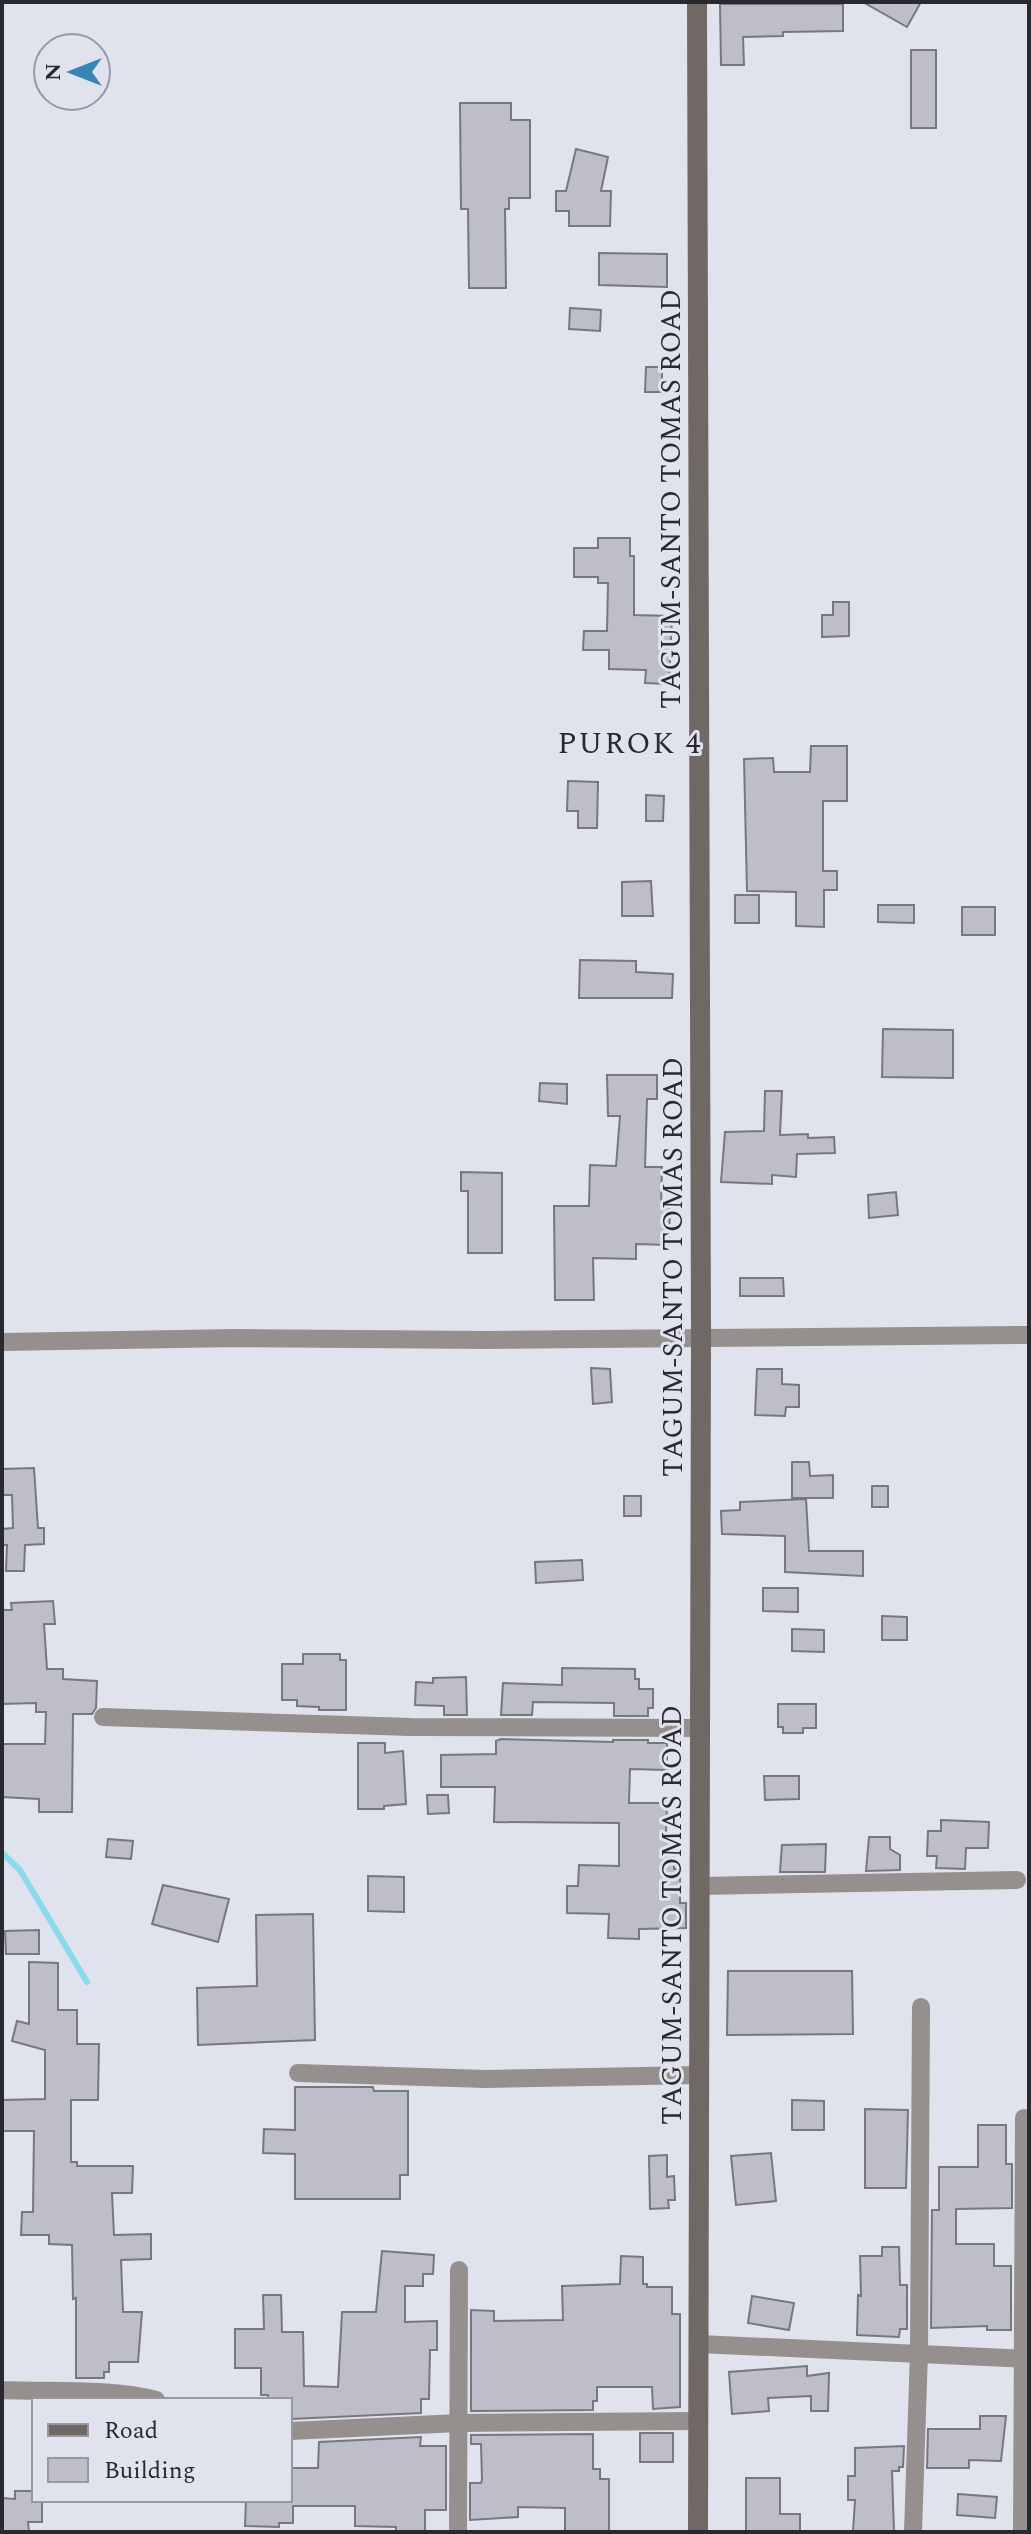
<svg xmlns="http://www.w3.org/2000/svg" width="1031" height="2534" viewBox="0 0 1031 2534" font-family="Spectral,serif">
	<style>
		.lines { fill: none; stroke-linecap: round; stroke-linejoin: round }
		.stream { stroke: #8adaed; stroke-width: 6 }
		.building { fill: #bdbec9; stroke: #777782; stroke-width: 2 }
		.minor { stroke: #95908d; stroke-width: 18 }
		.secondary { stroke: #706865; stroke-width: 20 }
		.labels { text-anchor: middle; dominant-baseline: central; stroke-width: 6; stroke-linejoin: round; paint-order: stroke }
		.street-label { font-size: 28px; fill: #292a2f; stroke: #e0e2ee }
		.neighbourhood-label { font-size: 30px; letter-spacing: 2px; fill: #292a2f; stroke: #e0e2ee }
	</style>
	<rect width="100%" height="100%" fill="#e0e2ee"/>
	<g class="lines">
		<polyline class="stream" points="2,1853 20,1870 87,1982"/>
	</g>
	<g class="building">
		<polygon points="863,2 921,2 907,27"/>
		<polygon points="720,4 843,4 843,31 783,32 783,36 743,37 744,65 721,65"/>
		<rect x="911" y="50" width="25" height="78"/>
		<polygon points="460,103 511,103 511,120 530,120 530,198 509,198 509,209 505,209 506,288 469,288 468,209 461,209"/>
		<polygon points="576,149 608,157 601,191 611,191 610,226 569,226 569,211 556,211 556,191 566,191"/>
		<polygon points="599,253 667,254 667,287 599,285"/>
		<polygon points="570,308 601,310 600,331 569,329"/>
		<polygon points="646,367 662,367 662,392 645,392"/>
		<polygon points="598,538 630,538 630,556 634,556 634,615 672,616 669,684 645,683 646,670 609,669 609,650 583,650 584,631 607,631 608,583 598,583 598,577 574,577 574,548 598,548"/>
		<polygon points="833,602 849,602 849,636 822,637 822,615 833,615"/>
		<polygon points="811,746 847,746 847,801 823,801 823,871 837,871 837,890 824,890 824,927 796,926 796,892 747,891 744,759 773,758 774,772 810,772"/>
		<polygon points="568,781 598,782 597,828 578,828 578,811 567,811"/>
		<polygon points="646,795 664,796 663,821 646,821"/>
		<polygon points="651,881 653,916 622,916 622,882"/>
		<rect x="735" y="895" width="24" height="28"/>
		<polygon points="878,905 914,905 914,923 878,922"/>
		<rect x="962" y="907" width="33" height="28"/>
		<polygon points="580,960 636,961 636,972 673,974 672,998 579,998"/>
		<polygon points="883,1029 953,1030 953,1078 882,1077"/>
		<polygon points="607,1075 657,1075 657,1099 647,1099 645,1167 662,1167 661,1207 670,1208 669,1245 636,1244 636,1259 593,1258 594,1300 555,1300 554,1206 589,1206 590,1165 616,1166 620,1116 608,1116"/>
		<polygon points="540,1083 567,1084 567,1104 539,1101"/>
		<polygon points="765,1091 782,1091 780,1135 808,1134 808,1138 834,1137 835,1153 797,1154 796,1177 772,1175 772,1184 721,1182 725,1132 764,1131"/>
		<polygon points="461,1172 502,1173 502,1253 468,1253 468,1191 461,1191"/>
		<polygon points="896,1192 898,1215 869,1218 868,1195"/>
		<polygon points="740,1278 783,1278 784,1296 740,1296"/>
		<polygon points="591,1368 610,1369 612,1402 593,1404"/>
		<polygon points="757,1369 782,1369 782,1384 799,1385 799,1407 786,1407 785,1416 755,1415"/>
		<polygon points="792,1462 809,1462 810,1476 833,1475 833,1498 792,1498"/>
		<polygon points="34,1468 38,1528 44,1528 44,1544 25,1545 24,1571 6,1571 7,1545 2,1545 2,1529 13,1528 12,1495 2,1495 2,1469"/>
		<rect x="872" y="1486" width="16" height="21"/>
		<rect x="624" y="1496" width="17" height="20"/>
		<polygon points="806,1499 809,1551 863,1551 863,1576 785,1572 785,1536 722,1534 721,1511 740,1510 740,1502"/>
		<polygon points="582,1560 583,1580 536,1583 535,1562"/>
		<polygon points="763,1588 798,1588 798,1612 763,1611"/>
		<polygon points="53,1601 55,1624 44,1624 47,1669 63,1669 63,1679 97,1681 96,1708 92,1714 73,1714 72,1812 39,1812 39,1799 2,1797 2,1744 45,1744 46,1712 36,1712 36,1703 2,1704 2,1610 12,1610 11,1603"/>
		<polygon points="882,1616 907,1617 907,1640 882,1640"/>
		<polygon points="792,1629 824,1630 824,1652 792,1651"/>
		<polygon points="303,1654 340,1654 340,1660 346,1660 346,1710 319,1710 319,1707 297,1706 297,1700 282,1700 282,1664 303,1664"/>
		<polygon points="562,1668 635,1669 635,1679 639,1679 639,1689 653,1689 653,1708 648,1708 648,1716 614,1716 614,1703 533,1702 532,1715 501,1715 503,1683 562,1685"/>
		<polygon points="466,1677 467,1715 444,1715 444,1706 415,1705 416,1682 433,1683 433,1678"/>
		<polygon points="778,1704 816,1704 816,1728 803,1728 803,1733 783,1733 783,1727 778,1727"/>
		<polygon points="501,1739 613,1742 613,1740 648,1740 648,1743 667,1743 667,1770 630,1769 629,1803 667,1803 666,1833 674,1833 674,1869 680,1869 680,1903 686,1903 686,1928 639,1929 639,1939 608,1938 609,1914 567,1913 567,1886 578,1886 579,1865 619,1866 619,1823 494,1822 495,1787 441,1787 441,1755 496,1754 496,1741"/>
		<polygon points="358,1743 385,1743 385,1753 403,1751 406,1804 384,1806 384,1809 358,1809"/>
		<polygon points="764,1776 799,1776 799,1799 765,1800"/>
		<polygon points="427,1795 448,1795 449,1813 428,1814"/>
		<polygon points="941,1820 989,1822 988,1848 966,1848 965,1869 936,1868 937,1856 927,1856 928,1831 941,1831"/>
		<polygon points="869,1837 890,1837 890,1849 900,1855 900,1870 866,1871"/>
		<polygon points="108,1839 133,1841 131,1859 106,1857"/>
		<polygon points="826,1844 825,1872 780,1872 782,1845"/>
		<polygon points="368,1876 404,1877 404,1912 368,1911"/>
		<polygon points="163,1885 229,1899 218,1942 152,1924"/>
		<polygon points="313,1914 315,2040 198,2045 197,1988 257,1986 256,1915"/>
		<polygon points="39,1930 39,1954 6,1954 5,1931"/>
		<polygon points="29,1962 58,1963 58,2010 77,2010 77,2044 99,2044 98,2100 71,2100 71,2162 77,2162 77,2166 133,2166 132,2193 112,2193 114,2235 151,2234 151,2259 121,2260 123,2312 142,2312 138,2362 109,2362 109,2372 104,2372 104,2378 76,2378 76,2298 73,2299 72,2245 49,2244 49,2235 21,2235 22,2212 33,2212 34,2131 2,2131 2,2100 45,2099 45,2050 12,2041 17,2021 29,2024"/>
		<polygon points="728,1971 852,1971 853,2034 727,2035"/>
		<polygon points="295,2087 373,2087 374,2091 408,2091 408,2175 400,2175 400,2199 295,2199 295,2154 263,2153 264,2129 295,2130"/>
		<polygon points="792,2100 824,2101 824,2130 792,2130"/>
		<polygon points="865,2109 908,2110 906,2188 865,2188"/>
		<polygon points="978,2125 1006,2125 1006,2164 1012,2164 1012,2208 956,2209 956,2244 994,2244 994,2266 1011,2266 1011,2330 987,2330 987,2326 931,2328 932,2210 939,2210 939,2167 978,2167"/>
		<polygon points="771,2153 776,2201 736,2205 731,2156"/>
		<polygon points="667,2155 667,2177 674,2176 675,2200 668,2200 669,2208 650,2209 649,2156"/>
		<polygon points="882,2247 899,2247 900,2285 907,2285 907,2329 900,2329 899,2337 857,2335 858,2295 861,2296 860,2256 882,2256"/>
		<polygon points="382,2251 434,2255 433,2274 423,2274 423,2286 405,2286 405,2322 437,2321 437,2350 430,2350 429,2399 421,2399 421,2413 291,2419 291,2400 268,2400 268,2395 261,2395 261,2368 235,2368 235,2329 264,2329 263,2295 281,2295 282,2332 303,2332 304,2386 338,2387 342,2312 376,2312"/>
		<polygon points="621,2256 643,2257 643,2284 647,2284 647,2287 672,2287 672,2314 680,2314 680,2407 653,2409 652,2387 597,2387 597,2401 593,2401 593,2410 471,2411 471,2310 494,2311 494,2321 563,2320 562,2286 620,2284"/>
		<polygon points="752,2296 794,2303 789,2330 748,2323"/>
		<polygon points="807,2366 807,2376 829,2373 828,2411 811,2411 811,2396 768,2398 769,2411 732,2414 729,2372"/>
		<polygon points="980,2416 1006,2416 1001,2461 969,2460 969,2468 927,2468 928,2429 980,2429"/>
		<rect x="640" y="2433" width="33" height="29"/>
		<polygon points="593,2434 593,2469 600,2469 600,2479 609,2479 609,2532 565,2532 565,2508 518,2507 518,2517 470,2520 470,2483 481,2483 482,2480 481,2444 471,2444 471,2435"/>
		<polygon points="421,2437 420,2446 446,2446 446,2510 425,2510 425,2532 396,2532 396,2527 355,2526 355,2506 293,2506 293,2523 279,2523 279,2527 245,2526 246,2500 290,2500 290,2468 318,2468 319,2442"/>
		<polygon points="904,2446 903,2467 899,2467 899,2471 892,2471 894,2532 853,2532 855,2500 848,2500 848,2476 855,2476 855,2448"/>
		<polygon points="746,2478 780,2478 780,2514 800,2514 800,2532 746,2532"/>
		<polygon points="15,2491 34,2491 34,2500 42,2500 42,2522 28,2522 29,2532 2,2532 2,2498 15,2499"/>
		<polygon points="958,2494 997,2497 995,2518 957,2515"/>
	</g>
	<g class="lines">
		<g class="minor">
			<polyline points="2,1342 237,1338 488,1340 1029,1335"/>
			<polyline points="103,1717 410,1727 700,1728"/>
			<polyline points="700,1886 1017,1880"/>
			<polyline points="298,2073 486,2079 699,2075"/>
			<polyline points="699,2344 1029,2359"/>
			<path d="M2,2390C48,2392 113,2388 156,2400"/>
			<polyline points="290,2431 459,2423 698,2421"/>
			<polyline points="458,2532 459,2270"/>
			<polyline points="913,2532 919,2352 921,2007"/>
			<polyline points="1022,2532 1024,2118"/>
		</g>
		<polyline class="secondary" points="697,2 701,1338 698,2532"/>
	</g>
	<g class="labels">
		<g class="street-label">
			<text transform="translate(671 499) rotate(-90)">TAGUM-SANTO TOMAS ROAD</text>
			<text transform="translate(673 1267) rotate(-90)">TAGUM-SANTO TOMAS ROAD</text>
			<text transform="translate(672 1915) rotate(-90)">TAGUM-SANTO TOMAS ROAD</text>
		</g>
		<g class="neighbourhood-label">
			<text x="630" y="744">PUROK 4</text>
		</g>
	</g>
	<rect width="1031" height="2534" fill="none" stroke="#292a2f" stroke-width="8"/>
	<rect x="32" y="2398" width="260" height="104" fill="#e0e2ee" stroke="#9798a2" stroke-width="2"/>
	<rect x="48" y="2424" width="40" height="12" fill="#706865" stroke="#9798a2" stroke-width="2"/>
	<text x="104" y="2438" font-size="24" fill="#292a2f">Road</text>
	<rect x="48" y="2458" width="40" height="24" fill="#bdbec9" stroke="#9798a2" stroke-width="2"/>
	<text x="104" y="2478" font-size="24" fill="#292a2f">Building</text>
	<g transform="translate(72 72) rotate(270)"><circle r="38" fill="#e0e2ee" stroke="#9798a2" stroke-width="2"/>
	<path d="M0-6L14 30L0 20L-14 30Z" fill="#3885b7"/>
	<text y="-12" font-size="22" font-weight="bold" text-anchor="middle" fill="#292a2f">N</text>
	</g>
</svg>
